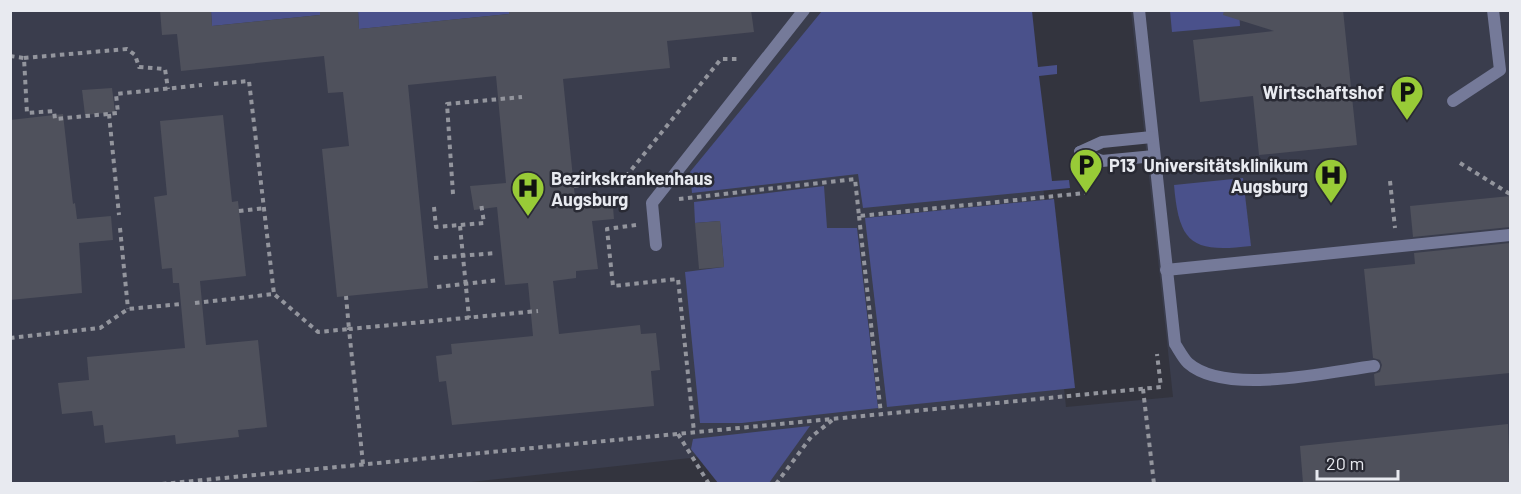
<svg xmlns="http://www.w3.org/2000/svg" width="1521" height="494" viewBox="0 0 1521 494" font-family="Barlow,sans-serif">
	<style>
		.built { fill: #3a3d4d }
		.green { fill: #4a518b }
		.building { fill: #4f515c }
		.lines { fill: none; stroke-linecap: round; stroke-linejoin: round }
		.path { stroke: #93959d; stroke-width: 4; stroke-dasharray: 4.5 4.5; stroke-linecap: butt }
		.service { stroke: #757a99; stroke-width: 12 }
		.labels { text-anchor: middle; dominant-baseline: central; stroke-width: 5; stroke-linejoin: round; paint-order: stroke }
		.poi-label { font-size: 18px; font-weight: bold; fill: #e8eaf0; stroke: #292a34; text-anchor: end }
	</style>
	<rect width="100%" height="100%" fill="#33343e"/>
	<polygon class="built" points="10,11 1025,11 1066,407 1173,397 1131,11 1510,11 1510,483 742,484 736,453 452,484 11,483"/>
	<g class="green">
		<polygon points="320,10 320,15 212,26 211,11"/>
		<polygon points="509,10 509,14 359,29 358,11"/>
		<polygon points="822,11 1032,11 1038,67 1057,65 1057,74 1039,76 1052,181 1069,180 1070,188 863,208 858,174 692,193 690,172"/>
		<polygon points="1170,11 1239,11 1240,26 1172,32"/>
		<path d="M1243,178L1251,246C1192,253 1179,244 1174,185Z"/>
		<polygon points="824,186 827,228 857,228 878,408 742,423 700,423 685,272 724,267 720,221 695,223 694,202"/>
		<polygon points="1054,199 1075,388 887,407 865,218"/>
		<polygon points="810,426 769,483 718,483 691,449 693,439"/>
	</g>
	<g class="building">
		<polygon points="160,10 211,10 212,26 320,15 320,10 358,10 359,29 509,14 509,10 751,10 754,32 667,41 670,68 563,79 575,198 612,195 614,219 592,221 598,269 576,271 576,278 553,281 559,334 640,325 641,334 656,333 660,370 651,371 654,406 452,425 446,381 439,382 436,356 452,354 451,344 533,336 528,283 505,285 497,207 474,210 470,186 506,183 496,76 408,85 428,288 337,297 322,149 349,146 343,92 328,93 324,56 181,71 177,34 162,35"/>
		<polygon points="1224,10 1343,10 1357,145 1259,155 1253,96 1200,102 1193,40 1274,31 1223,15"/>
		<polygon points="112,88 115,112 85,115 82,90"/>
		<polygon points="63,114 73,204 75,203 77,219 111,216 113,240 79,243 82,293 10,300 10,120"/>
		<polygon points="223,115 232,202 238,201 246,276 200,281 206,345 258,340 267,427 238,430 239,437 176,444 175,435 105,443 103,425 94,426 92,411 62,414 58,383 89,380 87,357 185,348 179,283 173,283 172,268 162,269 154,197 167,195 160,121"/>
		<polygon points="1510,196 1510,227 1413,237 1410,206"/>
		<polygon points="720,221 724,267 699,269 695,223"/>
		<polygon points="1510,243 1510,373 1375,386 1374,374 1380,372 1382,365 1380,360 1373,358 1364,269 1415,264 1414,253"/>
		<polygon points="1508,424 1510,483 1303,483 1300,446"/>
	</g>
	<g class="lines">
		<g class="path">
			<polyline points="10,56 24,58 27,113 54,111 55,119 118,113 116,94 202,85"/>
			<polyline points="24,58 127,49 135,55 139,67 165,69 168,89"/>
			<polyline points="214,84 249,81 274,294"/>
			<polyline points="109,114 119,215"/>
			<polyline points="1460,163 1510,194"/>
			<polyline points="1390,181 1395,228"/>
			<polyline points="574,186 623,180 721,59 740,59"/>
			<polyline points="453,194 447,104 522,97"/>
			<polyline points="679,199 855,179 859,216 1085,193"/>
			<polyline points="434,207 436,227 484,223 481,203"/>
			<polyline points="239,211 265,208"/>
			<polyline points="859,216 881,414"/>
			<polyline points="636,225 607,229 613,286 678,279 694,432"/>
			<polyline points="460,226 469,318"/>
			<polyline points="120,228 128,309"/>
			<polyline points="434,258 496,253"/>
			<polyline points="437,287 499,280"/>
			<polyline points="195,303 274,294 318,332 349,329 346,296"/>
			<polyline points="10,338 100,328 128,309 181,304"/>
			<polyline points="1143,389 1154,484"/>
			<polyline points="678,434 709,484"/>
			<polyline points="363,464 349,329 538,311"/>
			<polyline points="162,484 1161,387 1157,354"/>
			<polyline points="776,484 811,437 835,418"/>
		</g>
		<g class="service">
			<path d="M1139,10L1175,344C1179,350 1183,358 1188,363C1225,396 1327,372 1374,366"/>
			<polyline points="1453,101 1500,70 1493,10"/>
			<polyline points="1080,152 1102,161 1154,156"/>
			<polyline points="1080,152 1102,142 1152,137"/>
			<polyline points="656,245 652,203 804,10"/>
			<polyline points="1166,270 1510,235"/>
		</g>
	</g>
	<defs>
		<symbol id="parking-pin" viewBox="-11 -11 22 30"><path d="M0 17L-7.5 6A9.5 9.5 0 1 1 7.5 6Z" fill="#98cb37" stroke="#292a34"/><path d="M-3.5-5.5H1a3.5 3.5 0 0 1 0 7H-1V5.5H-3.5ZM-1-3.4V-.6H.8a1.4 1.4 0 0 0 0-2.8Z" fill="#111"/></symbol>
		<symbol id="hospital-pin" viewBox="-11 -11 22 30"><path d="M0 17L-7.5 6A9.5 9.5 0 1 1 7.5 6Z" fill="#98cb37" stroke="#292a34"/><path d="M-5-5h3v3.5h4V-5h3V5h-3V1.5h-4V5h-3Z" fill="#111"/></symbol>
	</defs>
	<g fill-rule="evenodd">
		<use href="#parking-pin" x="1388" y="73" width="38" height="52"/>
		<use href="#parking-pin" x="1067" y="146" width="38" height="52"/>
		<use href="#hospital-pin" x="1312" y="156" width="38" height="52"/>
		<use href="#hospital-pin" x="509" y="169" width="38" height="52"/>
	</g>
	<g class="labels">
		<g class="poi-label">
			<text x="1384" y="92">Wirtschaftshof</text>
			<text x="1109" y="165" text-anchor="start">P13</text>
			<text x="1308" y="165">Universitätsklinikum<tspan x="1308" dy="21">Augsburg</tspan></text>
			<text x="551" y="178" text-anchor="start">Bezirkskrankenhaus<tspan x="551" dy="21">Augsburg</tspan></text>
		</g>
	</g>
	<rect width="1521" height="494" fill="none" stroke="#e8eaf0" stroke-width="24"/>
	<path d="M1317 470v9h81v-9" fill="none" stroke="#e8eaf0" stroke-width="3"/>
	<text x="1326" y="470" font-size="18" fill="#e8eaf0" stroke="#292a34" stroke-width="4.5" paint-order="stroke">20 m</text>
</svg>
